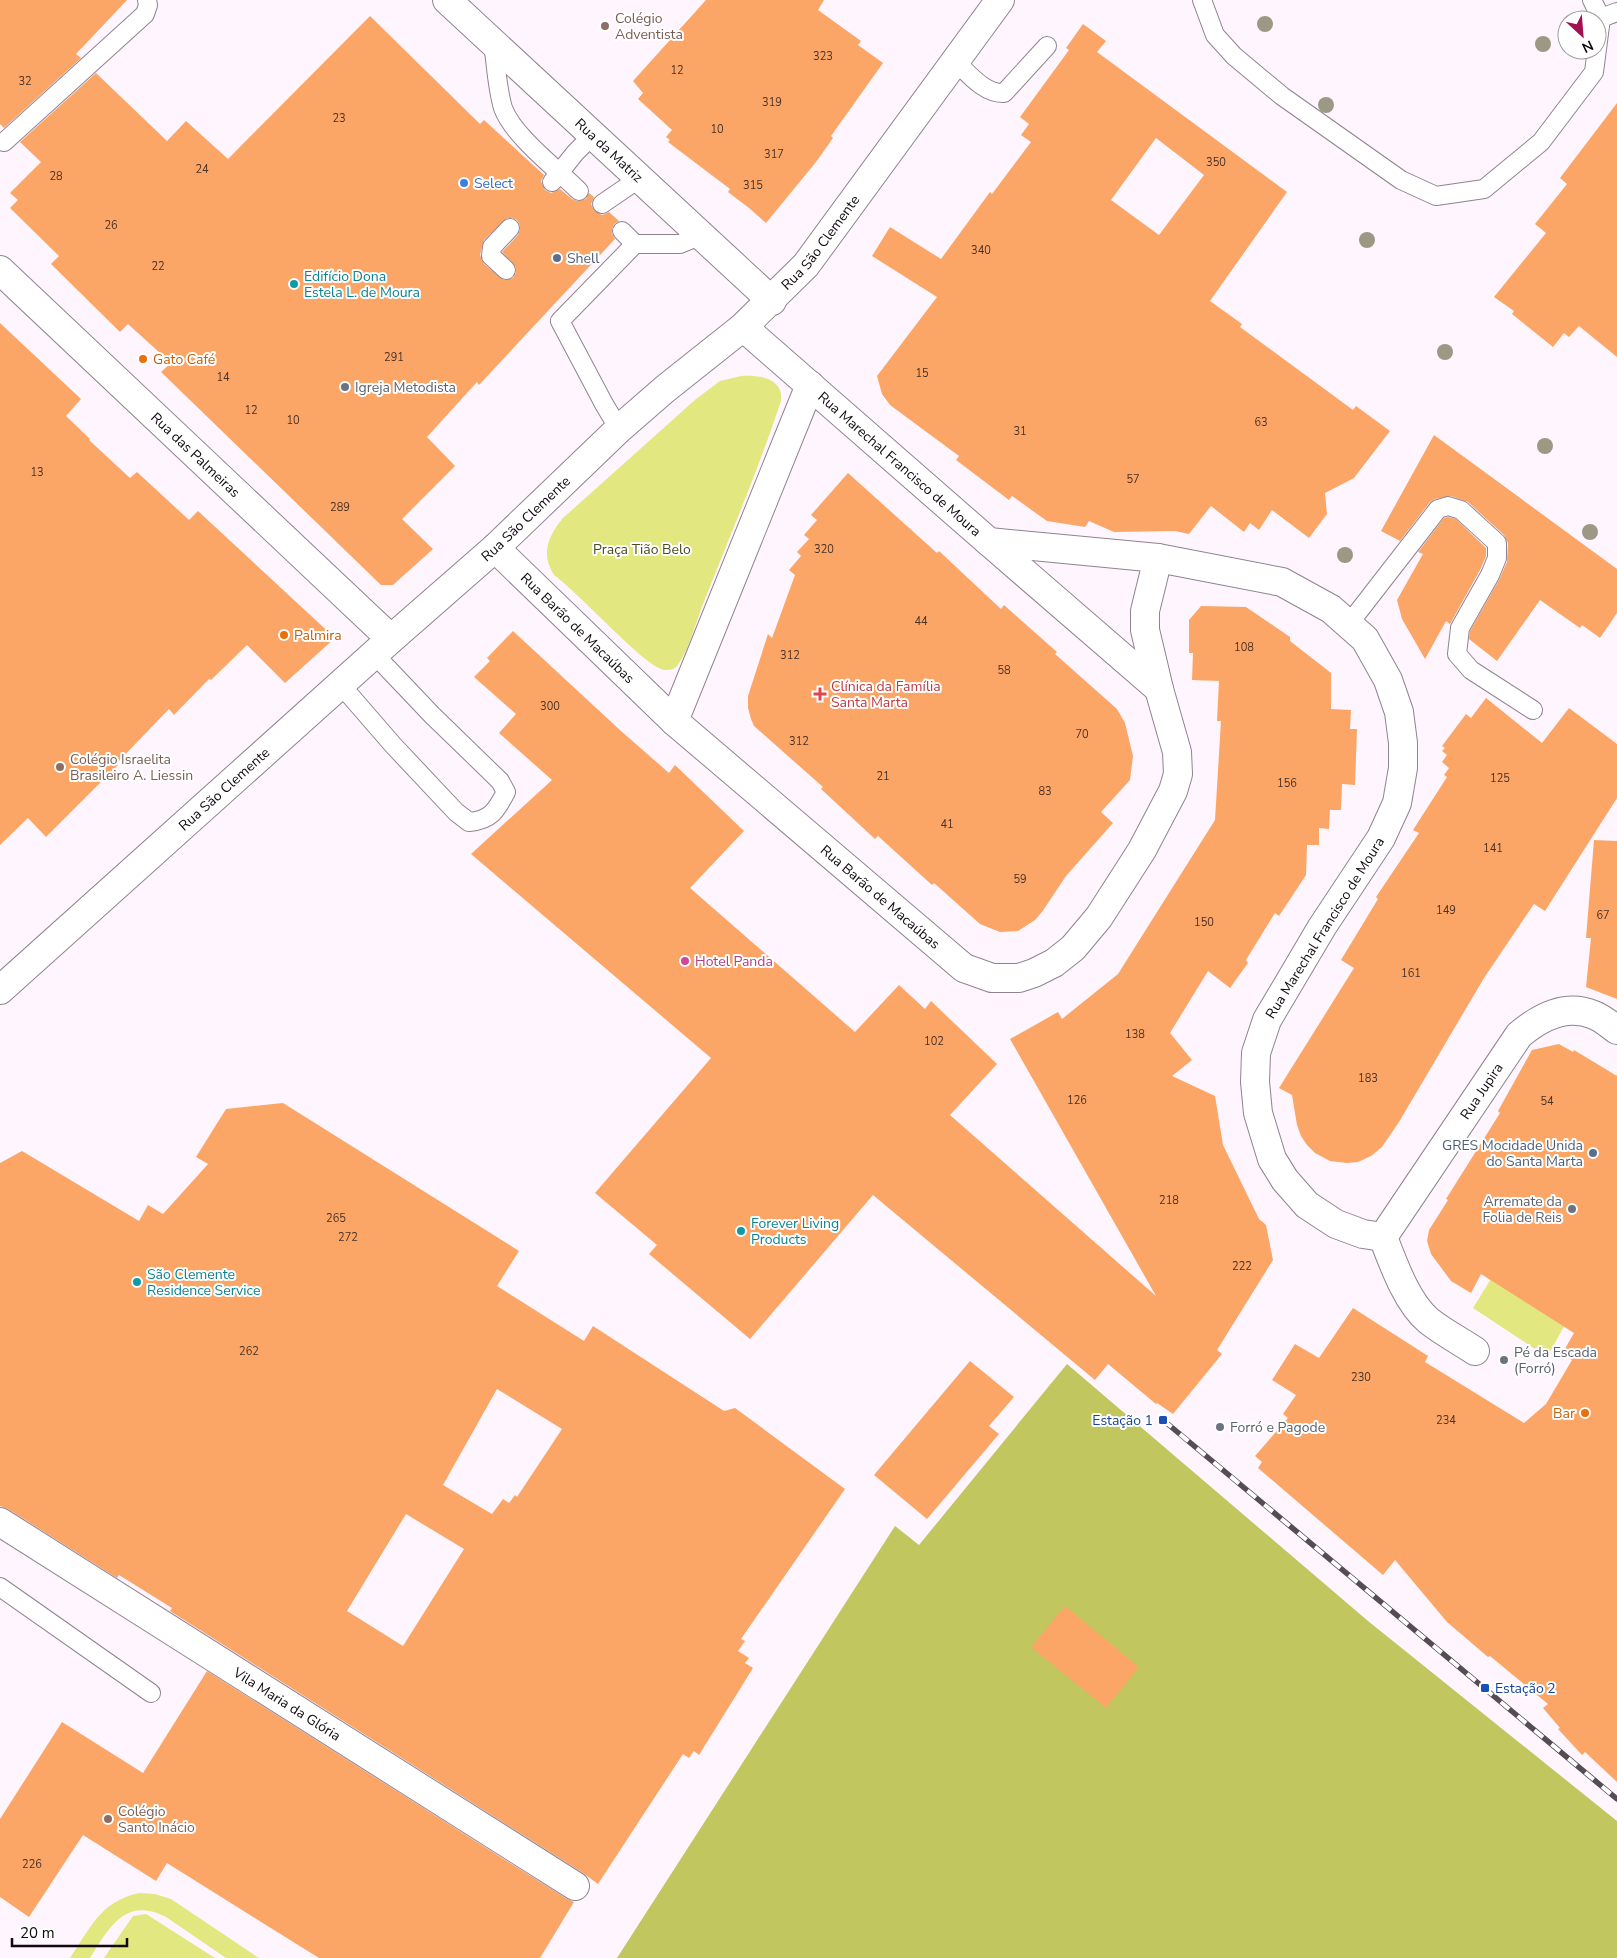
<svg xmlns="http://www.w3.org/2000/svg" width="1617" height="1958" viewBox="0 0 1617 1958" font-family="'Nunito Sans',sans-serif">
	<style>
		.green { fill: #e2e87f }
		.forest { fill: #c1c65e }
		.building { fill: #fba667; fill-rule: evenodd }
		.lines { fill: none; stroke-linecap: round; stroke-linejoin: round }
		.lane-casing { stroke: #908391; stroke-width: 20 }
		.street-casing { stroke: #908391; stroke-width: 30 }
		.secondary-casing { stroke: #908391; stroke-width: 30 }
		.lane { stroke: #fff; stroke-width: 18 }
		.street { stroke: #fff; stroke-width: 28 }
		.secondary { stroke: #fff; stroke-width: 28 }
		.rail-casing { stroke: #544e54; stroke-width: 5.5 }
		.rail { stroke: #fff; stroke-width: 4; stroke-dasharray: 11; stroke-linecap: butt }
		.tree { fill: #9b9884 }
		.education-dot { fill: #8d6e63; stroke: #fff; stroke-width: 2 }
		.shop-dot { fill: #3f7fe0; stroke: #fff; stroke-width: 2 }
		.service-dot { fill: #5c6f8a; stroke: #fff; stroke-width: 2 }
		.culture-dot { fill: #0f9aa8; stroke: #fff; stroke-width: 2 }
		.food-dot { fill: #e8710a; stroke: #fff; stroke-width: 2 }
		.worship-dot { fill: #6b7280; stroke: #fff; stroke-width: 2 }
		.health-dot { fill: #e0444e; stroke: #fff; stroke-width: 2 }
		.hotel-dot { fill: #d1479c; stroke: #fff; stroke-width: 2 }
		.transit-dot { fill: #1a4fb4; stroke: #fff; stroke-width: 2 }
		.labels { text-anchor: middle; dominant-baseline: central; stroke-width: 4; stroke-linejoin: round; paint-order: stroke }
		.number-label { font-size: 11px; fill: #4a3125 }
		.education-label { font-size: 14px; fill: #785e54; stroke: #fff; text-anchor: start }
		.street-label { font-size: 14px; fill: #0f0a0f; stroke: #fff }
		.shop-label { font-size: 14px; fill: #366cbe; stroke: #fff; text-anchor: start }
		.service-label { font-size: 14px; fill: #4e5e75; stroke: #fff; text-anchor: start }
		.culture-label { font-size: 14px; fill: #0d838f; stroke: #fff; text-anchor: start }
		.food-label { font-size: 14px; fill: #c56008; stroke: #fff; text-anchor: start }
		.worship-label { font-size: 14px; fill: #5b616d; stroke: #fff; text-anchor: start }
		.park-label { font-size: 14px; fill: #4a4c21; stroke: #fff }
		.health-label { font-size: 14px; fill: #be3a42; stroke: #fff; text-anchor: start }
		.hotel-label { font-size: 14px; fill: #b23c85; stroke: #fff; text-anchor: start }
		.transit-label { font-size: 14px; fill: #164399; stroke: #fff; text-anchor: end }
	</style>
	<rect width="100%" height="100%" fill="#fef5fe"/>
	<g class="green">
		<path d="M741,376C759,375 784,378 781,401C759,468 731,533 705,599C697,618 689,651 677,666C674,670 669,670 664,670C645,667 577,591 555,576C540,555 548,536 563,518L696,399L720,381Z"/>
		<polygon points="1617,1074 1617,1232 1547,1357 1473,1308"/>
		<path d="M139,1893L155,1894L171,1899L259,1958H226L166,1917C125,1896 109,1928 90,1958H70C91,1927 100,1902 139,1893Z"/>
		<polygon points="146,1914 215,1958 104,1958 133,1916"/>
	</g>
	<polygon class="forest" points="1067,1364 1368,1621 1617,1821 1617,1958 617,1958 895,1526 919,1545"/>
	<g class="building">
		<polygon points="0,0 127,0 76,54 81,58 4,128 0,124"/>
		<polygon points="706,0 824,0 818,10 861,41 858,45 883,63 831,136 833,138 816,162 766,223 749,208 728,192 730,189 668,142 670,140 666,137 672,130 638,99 643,93 633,81"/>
		<path d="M370,16L480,124L484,120L544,175L541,181L545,190L551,193L560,189L572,199L577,201L586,199L589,193L594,197L591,204L594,210L602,215L609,212L619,221L614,224L612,229V234L615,239L479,385L477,382L427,437L455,466L402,519L433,549L393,585H381L161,372L171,363L128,324L120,332L51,264L59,256L10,208L18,200L10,193L41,162L20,142L96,73L167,141L186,121L228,159ZM507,218H512L517,220L520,225V230L518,235L502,252L516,267V273L513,278L504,280L484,264L480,255L484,240Z"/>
		<path d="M1083,24L1106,41L1097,52L1287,192L1210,301L1242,324L1240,327L1353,410L1356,406L1390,431L1354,478L1325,493L1327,514L1309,538L1272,510L1259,530L1250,523L1244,532L1211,506L1189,534L1175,531L1114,532L1089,521L1085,527L1047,521L1012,496L1009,500L956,460L959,456L890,405L882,394L877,376L937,297L872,256L890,227L941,259L990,192L992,194L1031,142L1021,135L1029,124L1020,117L1069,50L1066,48ZM1156,138L1204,175L1159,235L1111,200Z"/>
		<polygon points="1617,103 1617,357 1579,326 1569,337 1564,333 1553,347 1512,314 1514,311 1494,297 1546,233 1535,224 1567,184 1560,178"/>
		<polygon points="0,323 81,399 66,416 90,439 89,440 130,478 137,472 189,520 198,511 335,638 285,683 247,645 211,680 209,679 174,715 169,709 116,764 118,765 46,837 28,818 0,845"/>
		<polygon points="1434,435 1617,569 1617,613 1600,638 1582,625 1580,628 1540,600 1497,661 1469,639 1470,631 1499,580 1507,562 1508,543 1504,535 1468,502 1451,496 1435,499 1430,502 1400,541 1381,531"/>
		<polygon points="848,473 937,553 939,551 1001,609 1004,605 1057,652 1055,654 1117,709 1125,723 1133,756 1130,780 1101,812 1113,823 1066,876 1042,912 1035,920 1018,931 1000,932 980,924 934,883 932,885 878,836 875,839 821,789 823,787 754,726 751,719 748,708 748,696 768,634 772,638 795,575 789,570 801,556 797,552 809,539 804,535 817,520 811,515"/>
		<polygon points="1448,517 1456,519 1486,548 1486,556 1480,570 1450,624 1446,621 1425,659 1402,619 1397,600 1423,554 1418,552 1444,518"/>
		<polygon points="1201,606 1246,607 1290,637 1290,641 1331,673 1331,709 1351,710 1350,729 1357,729 1355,785 1342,784 1341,810 1330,810 1329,829 1319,828 1319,845 1307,845 1306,875 1279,916 1275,913 1246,960 1248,963 1230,988 1208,971 1170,1033 1192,1060 1172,1076 1215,1096 1223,1145 1259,1219 1266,1225 1273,1260 1217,1350 1222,1354 1173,1414 1157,1403 1156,1404 1108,1364 1095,1380 873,1195 750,1339 649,1254 657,1245 595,1193 711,1058 471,854 552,780 499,733 516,714 474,677 490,661 487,658 513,631 621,731 669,773 675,765 744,831 690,888 855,1032 899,985 925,1009 931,1001 997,1064 950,1115 1156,1296 1010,1039 1058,1012 1062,1019 1118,974 1215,820 1221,721 1217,721 1219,681 1192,680 1193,653 1189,653 1189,620"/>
		<polygon points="1486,698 1542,743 1569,708 1617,744 1617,798 1545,911 1534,904 1484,978 1399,1122 1382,1147 1371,1156 1358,1162 1347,1163 1330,1161 1315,1153 1307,1145 1301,1136 1297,1125 1292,1095 1279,1088 1354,968 1341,960 1378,899 1376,897 1419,833 1413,830 1447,777 1444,775 1449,768 1442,762 1447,755 1442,751 1445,748 1442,746 1466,714 1471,718"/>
		<polygon points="1594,840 1617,841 1617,999 1586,987 1591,938 1586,938"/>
		<polygon points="1559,1044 1573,1052 1574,1050 1617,1076 1617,1782 1585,1752 1582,1755 1558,1729 1560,1728 1543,1708 1548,1704 1490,1656 1488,1657 1447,1622 1395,1560 1383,1575 1258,1468 1262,1462 1255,1456 1288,1418 1283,1414 1296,1395 1272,1380 1295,1344 1319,1358 1353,1308 1428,1356 1425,1362 1524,1423 1546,1404 1572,1360 1562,1354 1574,1333 1481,1274 1471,1293 1451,1281 1431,1254 1427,1241 1429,1230 1448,1200 1446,1199 1500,1113 1498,1111 1532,1050"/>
		<path d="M283,1103L519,1251L497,1286L584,1341L593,1326L724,1411L735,1408L845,1489L741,1639L745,1641L738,1651L749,1658L745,1663L753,1668L699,1755L694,1751L689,1758L683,1754L598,1884L583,1873L170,1611L172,1608L119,1575L117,1578L8,1509L0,1506V1163L22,1151L139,1221L148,1205L163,1214L208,1164L196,1157L226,1109ZM497,1389L562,1429L517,1497L515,1495L509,1503L503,1499L492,1514L443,1485ZM406,1514L464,1549L403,1646L347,1611Z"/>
		<polygon points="970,1361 1014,1397 989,1426 999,1434 927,1519 874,1475"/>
		<polygon points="1065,1606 1139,1667 1106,1708 1031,1647"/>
		<polygon points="207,1671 567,1899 574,1902 540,1958 319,1958 167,1863 156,1881 83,1835 29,1917 0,1897 0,1819 62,1722 143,1773"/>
	</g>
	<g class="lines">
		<defs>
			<g id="lane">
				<polyline points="1202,0 1215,35 1234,56 1282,96 1401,180 1436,196 1484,189 1541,142 1594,72 1601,18 1592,0"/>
				<polyline points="1601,18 1617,12"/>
				<path d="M493,43C496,64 497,88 503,108C513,136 558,170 579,191"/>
				<path d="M955,61C968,73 984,94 1004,93L1047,46"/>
				<polyline points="4,142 145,14 148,5 147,0"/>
				<polyline points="552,182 575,153 593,135"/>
				<polyline points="602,204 640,178"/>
				<polyline points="622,231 635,244"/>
				<polyline points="506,270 491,256 492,247 510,228"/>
				<polyline points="619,429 604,404 560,321 635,244 680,244 702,235"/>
				<polyline points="1348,625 1438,509 1448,506 1461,510 1497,543 1497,558 1490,575 1460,628 1457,654 1471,670 1533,710"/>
				<path d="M341,685L393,745L456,812L469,822C491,820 496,811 506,792L500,781L432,715L374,654"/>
				<polyline points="0,1587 151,1693"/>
			</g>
			<g id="street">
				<path id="s1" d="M447,0L772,301"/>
				<path id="s2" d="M0,270L391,639"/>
				<path id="s3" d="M743,327L989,542L1158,558L1282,582L1331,609L1365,639L1388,680L1399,712L1403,743V768L1397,803L1381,838L1322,927L1267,1020L1256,1053L1255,1082L1258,1113L1272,1159L1285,1180L1307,1205L1336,1224L1363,1234L1383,1237"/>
				<polyline points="989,542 1159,689"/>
				<path id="s4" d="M495,548L674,721L964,968L992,978H1019L1034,973L1054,963L1073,948L1099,917L1142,850L1173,791L1178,774L1177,752L1159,689L1145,630V611L1158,558"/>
				<polyline points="674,721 810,385"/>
				<path id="s5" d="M1383,1237L1519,1035C1539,1018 1566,1003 1594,1015C1602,1018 1610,1025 1617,1030"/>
				<path d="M1383,1237C1393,1263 1407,1303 1429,1321C1443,1332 1460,1341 1475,1351"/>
				<path id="s6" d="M0,1522L575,1886"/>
			</g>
			<g id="secondary">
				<path id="s7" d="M0,990L391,639L495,548L619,429L665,389L743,327L806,265L1000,0"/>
			</g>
		</defs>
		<use href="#lane" class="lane-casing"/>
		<use href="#street" class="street-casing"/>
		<use href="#secondary" class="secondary-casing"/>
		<use href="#lane" class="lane"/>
		<use href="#street" class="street"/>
		<use href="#secondary" class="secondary"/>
		<defs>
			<polyline id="rail" points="1163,1420 1617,1799"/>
		</defs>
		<use href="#rail" class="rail-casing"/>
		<use href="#rail" class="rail"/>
	</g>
	<g class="tree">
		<circle cx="1265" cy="24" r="8"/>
		<circle cx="1543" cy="44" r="8"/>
		<circle cx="1326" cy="105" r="8"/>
		<circle cx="1367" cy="240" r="8"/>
		<circle cx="1445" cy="352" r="8"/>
		<circle cx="1545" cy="446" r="8"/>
		<circle cx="1590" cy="532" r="8"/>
		<circle cx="1345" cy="555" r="8"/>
	</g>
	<g class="education-dot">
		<circle cx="605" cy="26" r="5"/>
		<circle cx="60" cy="767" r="5"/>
		<circle cx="108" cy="1819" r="5"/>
	</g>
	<circle class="shop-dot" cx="464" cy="183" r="5"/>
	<g class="service-dot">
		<circle cx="557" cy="258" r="5"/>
		<circle cx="1593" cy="1153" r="5"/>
	</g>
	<g class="culture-dot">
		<circle cx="294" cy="284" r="5"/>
		<circle cx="741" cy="1231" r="5"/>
		<circle cx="137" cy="1282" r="5"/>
	</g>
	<g class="food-dot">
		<circle cx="143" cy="359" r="5"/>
		<circle cx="284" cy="635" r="5"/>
		<circle cx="1585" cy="1413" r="5"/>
	</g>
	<g class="worship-dot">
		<circle cx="345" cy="387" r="5"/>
		<circle cx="1572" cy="1209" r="5"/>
		<circle cx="1504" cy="1360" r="5"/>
		<circle cx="1220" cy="1427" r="5"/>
	</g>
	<path class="health-dot" d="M817.5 686.5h5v5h5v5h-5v5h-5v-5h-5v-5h5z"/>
	<circle class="hotel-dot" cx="685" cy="961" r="5"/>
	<g class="transit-dot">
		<rect x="1158" y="1415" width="10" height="10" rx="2.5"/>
		<rect x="1480" y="1683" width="10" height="10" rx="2.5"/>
	</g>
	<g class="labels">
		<g class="number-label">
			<text x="823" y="56">323</text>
			<text x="677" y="70">12</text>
			<text x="25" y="81">32</text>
			<text x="772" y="102">319</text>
			<text x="339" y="118">23</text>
			<text x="717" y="129">10</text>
			<text x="774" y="154">317</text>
			<text x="1216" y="162">350</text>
			<text x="202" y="169">24</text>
			<text x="56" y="176">28</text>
			<text x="753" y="185">315</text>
			<text x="111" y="225">26</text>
			<text x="981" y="250">340</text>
			<text x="158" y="266">22</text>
			<text x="394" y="357">291</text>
			<text x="922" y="373">15</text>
			<text x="223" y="377">14</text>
			<text x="251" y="410">12</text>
			<text x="293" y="420">10</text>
			<text x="1261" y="422">63</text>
			<text x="1020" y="431">31</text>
			<text x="37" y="472">13</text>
			<text x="1133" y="479">57</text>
			<text x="340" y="507">289</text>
			<text x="824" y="549">320</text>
			<text x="921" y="621">44</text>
			<text x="1244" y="647">108</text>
			<text x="790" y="655">312</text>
			<text x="1004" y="670">58</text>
			<text x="550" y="706">300</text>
			<text x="1082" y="734">70</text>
			<text x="799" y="741">312</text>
			<text x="883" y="776">21</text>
			<text x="1500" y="778">125</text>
			<text x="1287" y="783">156</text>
			<text x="1045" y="791">83</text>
			<text x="947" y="824">41</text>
			<text x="1493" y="848">141</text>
			<text x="1020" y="879">59</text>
			<text x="1446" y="910">149</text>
			<text x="1603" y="915">67</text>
			<text x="1204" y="922">150</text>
			<text x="1411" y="973">161</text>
			<text x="1135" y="1034">138</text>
			<text x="934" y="1041">102</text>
			<text x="1368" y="1078">183</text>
			<text x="1077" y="1100">126</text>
			<text x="1547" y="1101">54</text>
			<text x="1169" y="1200">218</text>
			<text x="336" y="1218">265</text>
			<text x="348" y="1237">272</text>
			<text x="1242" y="1266">222</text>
			<text x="249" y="1351">262</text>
			<text x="1361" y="1377">230</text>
			<text x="1446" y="1420">234</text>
			<text x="32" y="1864">226</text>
		</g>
		<g class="education-label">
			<text x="615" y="18">Colégio<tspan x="615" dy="16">Adventista</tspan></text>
			<text x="70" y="759">Colégio Israelita<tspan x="70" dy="16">Brasileiro A. Liessin</tspan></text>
			<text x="118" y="1811">Colégio<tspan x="118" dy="16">Santo Inácio</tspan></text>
		</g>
		<g class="street-label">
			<text stroke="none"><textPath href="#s1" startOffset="221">Rua da Matriz</textPath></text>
			<text stroke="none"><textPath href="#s7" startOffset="1111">Rua São Clemente</textPath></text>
			<text stroke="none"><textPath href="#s2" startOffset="269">Rua das Palmeiras</textPath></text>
			<text stroke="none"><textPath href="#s3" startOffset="208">Rua Marechal Francisco de Moura</textPath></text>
			<text stroke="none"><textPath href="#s7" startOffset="706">Rua São Clemente</textPath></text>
			<text stroke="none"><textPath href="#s4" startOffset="115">Rua Barão de Macaúbas</textPath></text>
			<text stroke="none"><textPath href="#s7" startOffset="301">Rua São Clemente</textPath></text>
			<text stroke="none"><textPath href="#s4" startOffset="520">Rua Barão de Macaúbas</textPath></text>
			<text transform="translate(1325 928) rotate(-58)">Rua Marechal Francisco de Moura</text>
			<text stroke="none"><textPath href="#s5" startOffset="176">Rua Jupira</textPath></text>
			<text stroke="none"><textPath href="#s6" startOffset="340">Vila Maria da Glória</textPath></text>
		</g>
		<g class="shop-label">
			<text x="474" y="183">Select</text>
		</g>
		<g class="service-label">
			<text x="567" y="258">Shell</text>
			<text x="1583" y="1145" text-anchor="end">GRES Mocidade Unida<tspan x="1583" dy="16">do Santa Marta</tspan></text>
		</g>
		<g class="culture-label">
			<text x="304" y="276">Edifício Dona<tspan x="304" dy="16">Estela L. de Moura</tspan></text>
			<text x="751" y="1223">Forever Living<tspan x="751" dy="16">Products</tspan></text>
			<text x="147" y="1274">São Clemente<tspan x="147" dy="16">Residence Service</tspan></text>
		</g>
		<g class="food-label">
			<text x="153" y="359">Gato Café</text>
			<text x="294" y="635">Palmira</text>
			<text x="1575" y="1413" text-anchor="end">Bar</text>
		</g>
		<g class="worship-label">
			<text x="355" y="387">Igreja Metodista</text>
			<text x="1562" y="1201" text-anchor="end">Arremate da<tspan x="1562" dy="16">Folia de Reis</tspan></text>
			<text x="1514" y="1352">Pé da Escada<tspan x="1514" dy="16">(Forró)</tspan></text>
			<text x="1230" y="1427">Forró e Pagode</text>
		</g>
		<g class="park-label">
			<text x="642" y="549">Praça Tião Belo</text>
		</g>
		<g class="health-label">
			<text x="831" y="686">Clínica da Família<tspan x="831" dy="16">Santa Marta</tspan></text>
		</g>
		<g class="hotel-label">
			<text x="695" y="961">Hotel Panda</text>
		</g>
		<g class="transit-label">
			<text x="1153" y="1420">Estação 1</text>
			<text x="1495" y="1688" text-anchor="start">Estação 2</text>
		</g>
	</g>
	<g transform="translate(1582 35) rotate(154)"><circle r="24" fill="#ffffff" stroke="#9f9d9f"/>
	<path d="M0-4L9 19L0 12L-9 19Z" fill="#a31052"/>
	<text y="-8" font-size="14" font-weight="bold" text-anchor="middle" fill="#0f0a0f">N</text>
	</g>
	<path d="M12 1938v8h115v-8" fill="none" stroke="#0f0a0f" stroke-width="2.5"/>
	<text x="20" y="1938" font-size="15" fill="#0f0a0f" stroke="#ffffff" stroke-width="4" paint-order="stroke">20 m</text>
</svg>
